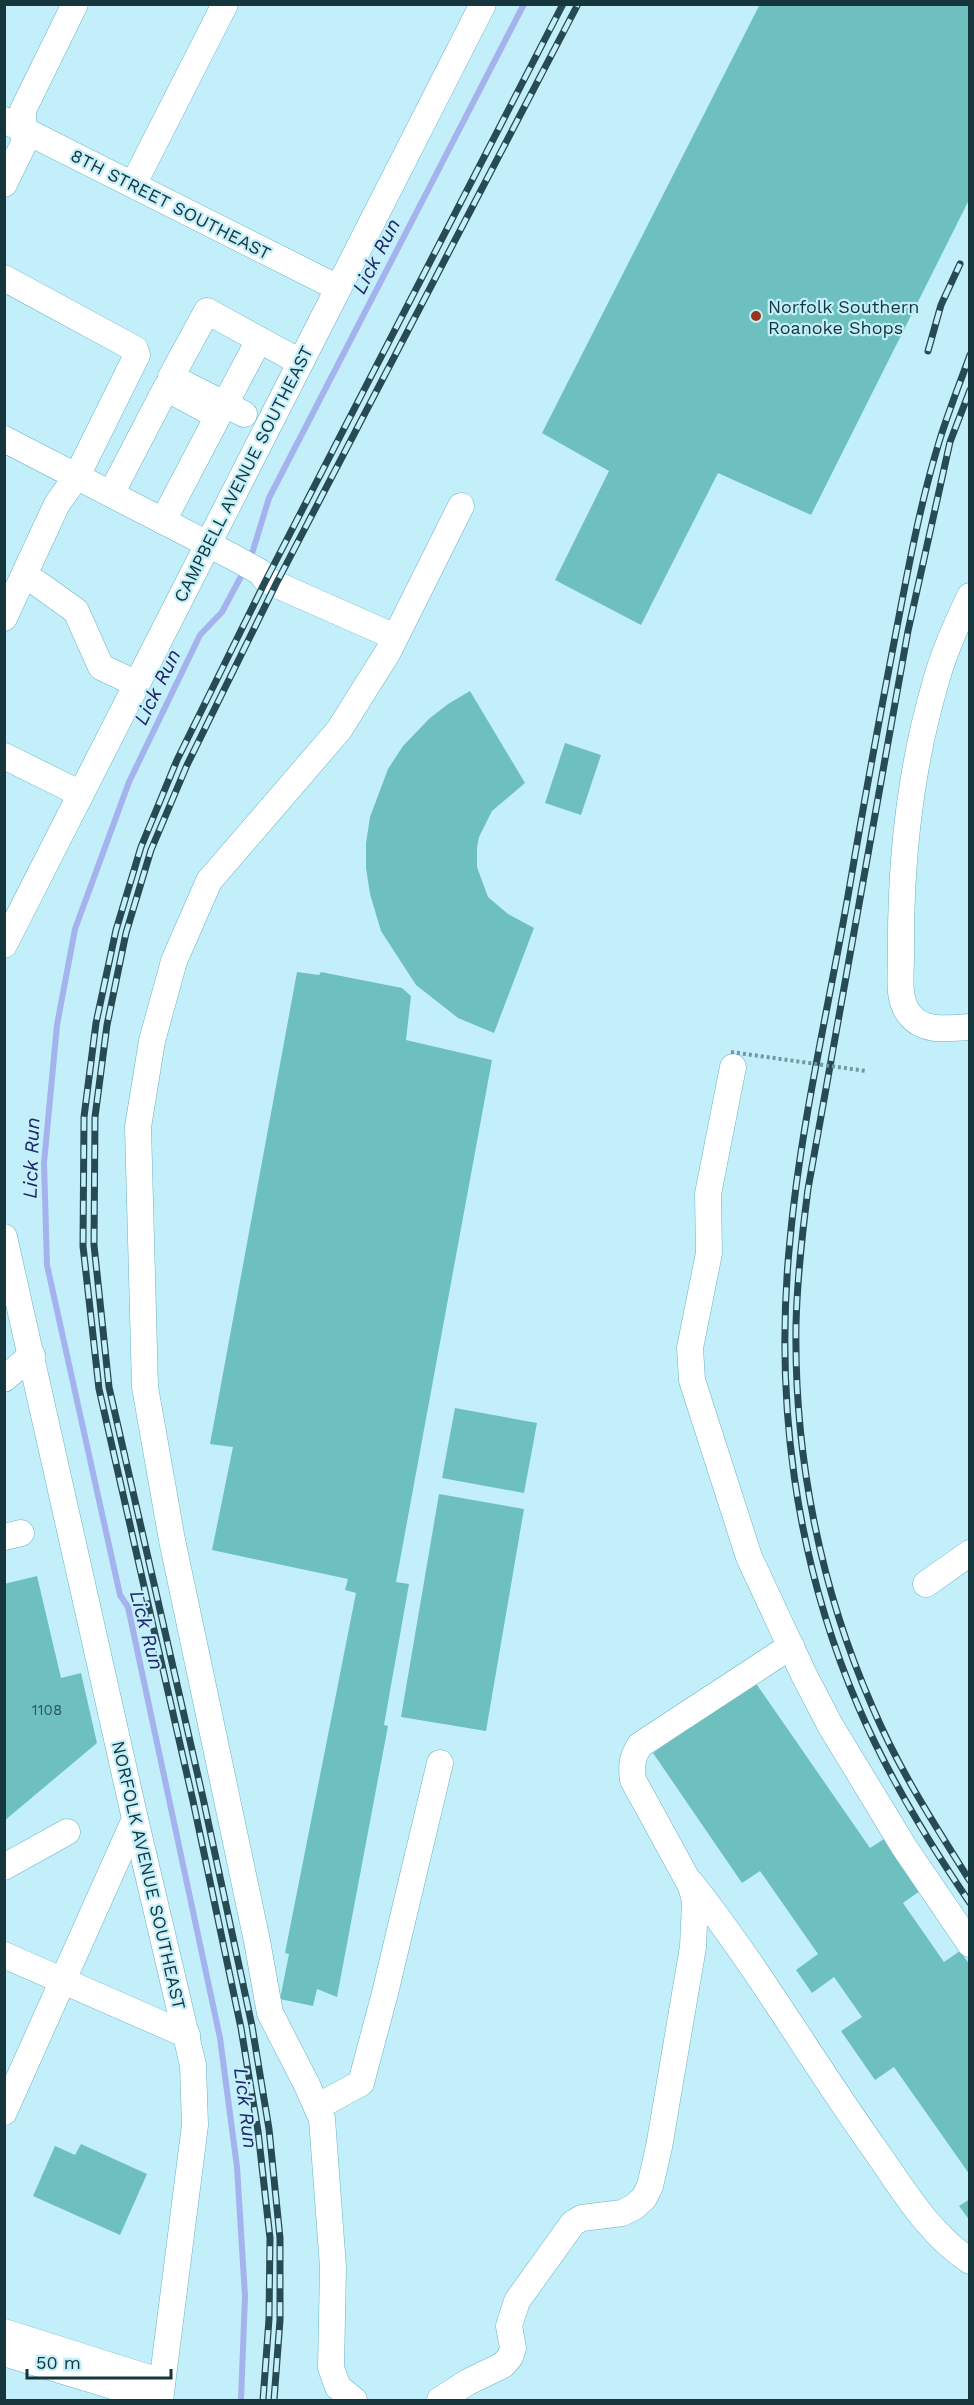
<svg xmlns="http://www.w3.org/2000/svg" width="974" height="2405" viewBox="0 0 974 2405" font-family="'Work Sans',sans-serif">
	<style>
		.lines { fill: none; stroke-linecap: round; stroke-linejoin: round }
		.stream { stroke: #a4b2ed; stroke-width: 6 }
		.building { fill: #6ec0bf }
		.minor-casing { stroke: #67b4c6; stroke-width: 27 }
		.minor { stroke: #fff; stroke-width: 26 }
		.rail-casing { stroke: #284a52; stroke-width: 7 }
		.rail { stroke: #c3effa; stroke-width: 4.5; stroke-dasharray: 14; stroke-linecap: butt }
		.path-bridge { stroke: #7198a1; stroke-width: 4; stroke-dasharray: 3 3; stroke-linecap: butt }
		.poi-dot { fill: #9c341b; stroke: #c3effa; stroke-width: 2 }
		.labels { text-anchor: middle; dominant-baseline: central; stroke-width: 4.5; stroke-linejoin: round; paint-order: stroke }
		.number-label { font-size: 15px; fill: #2b585e }
		.street-label { font-size: 18px; fill: #15363d; stroke: #c3effa }
		.poi-label { font-size: 18px; fill: #15363d; stroke: #c3effa; text-anchor: start }
		.water-label { font-size: 20px; font-style: italic; fill: #212569; stroke: #c3effa }
	</style>
	<rect width="100%" height="100%" fill="#c3effa"/>
	<g class="lines">
		<g class="stream">
			<polyline points="250,560 269,498 524,4"/>
			<polyline points="241,2400 245,2296 237,2167 220,2038 128,1607 120,1595 47,1265 44,1163 57,1025 75,929 129,782 200,635 222,612 245,569"/>
		</g>
	</g>
	<g class="building">
		<polygon points="760,4 970,4 970,198 811,515 718,473 641,625 555,580 609,471 542,433"/>
		<polygon points="470,691 525,783 492,811 479,837 477,848 477,867 488,897 508,914 534,928 494,1033 458,1018 416,985 381,931 370,894 366,868 366,843 370,817 388,769 403,746 430,718 448,704"/>
		<polygon points="565,743 601,755 581,815 545,803"/>
		<polygon points="297,972 319,975 321,972 402,988 411,996 406,1040 492,1060 396,1582 409,1584 384,1725 388,1726 337,1997 317,1989 313,2006 280,1999 289,1954 285,1953 356,1593 345,1590 348,1579 212,1550 233,1447 210,1444"/>
		<polygon points="455,1408 537,1423 524,1493 442,1478"/>
		<polygon points="439,1494 524,1509 486,1731 401,1717"/>
		<polygon points="37,1576 61,1678 81,1673 97,1743 4,1821 4,1584"/>
		<polygon points="755,1682 870,1848 884,1839 920,1891 903,1903 944,1962 960,1951 970,1965 970,2175 894,2067 875,2080 841,2031 862,2017 834,1977 812,1993 796,1970 818,1954 760,1871 742,1883 653,1753"/>
		<polygon points="81,2144 147,2174 120,2235 33,2196 55,2146 75,2155"/>
		<polygon points="970,2199 970,2221 959,2206"/>
	</g>
	<g class="lines">
		<defs>
			<g id="minor">
				<polyline points="4,120 338,288"/>
				<polyline points="4,184 24,143 23,110 75,4"/>
				<polyline points="133,185 225,4"/>
				<polyline points="4,278 135,349 137,355 77,476 57,504 4,618"/>
				<polyline points="225,404 259,340"/>
				<polyline points="244,414 171,377 207,311 300,362"/>
				<polyline points="4,439 233,557 260,572 266,580 395,637"/>
				<polyline points="111,494 166,388 218,416 163,521"/>
				<polyline points="24,577 37,583 76,611 101,667 137,684"/>
				<path d="M970,596C957,623 944,651 936,681C910,769 900,865 901,957C901,976 897,1000 910,1015C924,1033 949,1028 970,1027"/>
				<polyline points="4,756 81,794"/>
				<polyline points="4,945 483,4"/>
				<polyline points="733,1067 708,1194 709,1253 690,1348 692,1380 749,1557 804,1675 830,1725 904,1847 970,1944"/>
				<polyline points="4,1237 135,1819 193,2065 195,2125 160,2400"/>
				<polyline points="4,1379 32,1355"/>
				<polyline points="4,1537 21,1533"/>
				<polyline points="926,1584 970,1553"/>
				<polyline points="4,1867 67,1832"/>
				<path d="M692,1884C759,1969 813,2063 876,2151C904,2191 928,2233 970,2261"/>
				<polyline points="4,1955 187,2035"/>
				<polyline points="317,2107 361,2083 385,1993 440,1763"/>
				<polyline points="4,2112 135,1819"/>
				<polyline points="4,2332 162,2382"/>
				<polyline points="4,2353 159,2400"/>
				<polyline points="354,2400 338,2387 331,2368 333,2267 322,2119 307,2085 270,2013 257,1941 172,1540 145,1387 138,1127 152,1041 174,961 209,881 339,730 388,652 461,506"/>
				<path d="M440,2400L468,2382L503,2365L510,2357L513,2348L509,2326L517,2301L573,2223L582,2218L622,2213L634,2207L644,2198L650,2186L659,2147L693,1947L695,1901L691,1886L633,1780C631,1766 632,1757 640,1745L791,1646"/>
			</g>
		</defs>
		<use href="#minor" class="minor-casing"/>
		<use href="#minor" class="minor"/>
		<defs>
			<g id="rail">
				<polyline points="928,351 941,305 960,264"/>
				<path d="M970,355C960,383 949,410 940,439C921,500 909,564 897,627C880,715 864,802 849,890C829,1006 801,1122 790,1240C774,1399 795,1559 858,1706C888,1776 927,1840 970,1903"/>
				<path d="M970,390L950,442L908,631L808,1189C802,1235 797,1280 796,1325C794,1456 820,1587 872,1706C898,1768 934,1824 970,1881"/>
				<polyline points="263,2400 269,2319 270,2238 258,2131 241,2028 193,1801 99,1389 83,1246 84,1117 96,1023 116,930 141,847 177,760 266,580 563,4"/>
				<polyline points="274,2400 280,2320 280,2238 269,2129 252,2026 203,1798 109,1387 94,1245 95,1117 107,1025 126,933 151,850 187,765 276,584 578,4"/>
			</g>
		</defs>
		<use href="#rail" class="rail-casing"/>
		<use href="#rail" class="rail"/>
		<polyline class="path-bridge" points="731,1052 866,1071"/>
	</g>
	<circle class="poi-dot" cx="756" cy="316" r="6"/>
	<g class="labels">
		<g class="number-label">
			<text x="47" y="1710">1108</text>
		</g>
		<g class="street-label">
			<text transform="translate(171 204) rotate(27)">8TH STREET SOUTHEAST</text>
			<text transform="translate(243 474) rotate(-63)">CAMPBELL AVENUE SOUTHEAST</text>
			<text transform="translate(149 1875) rotate(77)">NORFOLK AVENUE SOUTHEAST</text>
		</g>
		<g class="poi-label">
			<text x="768" y="306">Norfolk Southern<tspan x="768" dy="21">Roanoke Shops</tspan></text>
		</g>
		<g class="water-label">
			<text transform="translate(376 256) rotate(-63)">Lick Run</text>
			<text transform="translate(157 687) rotate(-64)">Lick Run</text>
			<text transform="translate(31 1158) rotate(-88)">Lick Run</text>
			<text transform="translate(147 1630) rotate(75)">Lick Run</text>
			<text transform="translate(246 2108) rotate(83)">Lick Run</text>
		</g>
	</g>
	<rect width="974" height="2405" fill="none" stroke="#15363d" stroke-width="12"/>
	<path d="M27 2369v9h144v-9" fill="none" stroke="#15363d" stroke-width="3"/>
	<text x="36" y="2369" font-size="18" fill="#15363d" stroke="#c3effa" stroke-width="4.5" paint-order="stroke">50 m</text>
</svg>
